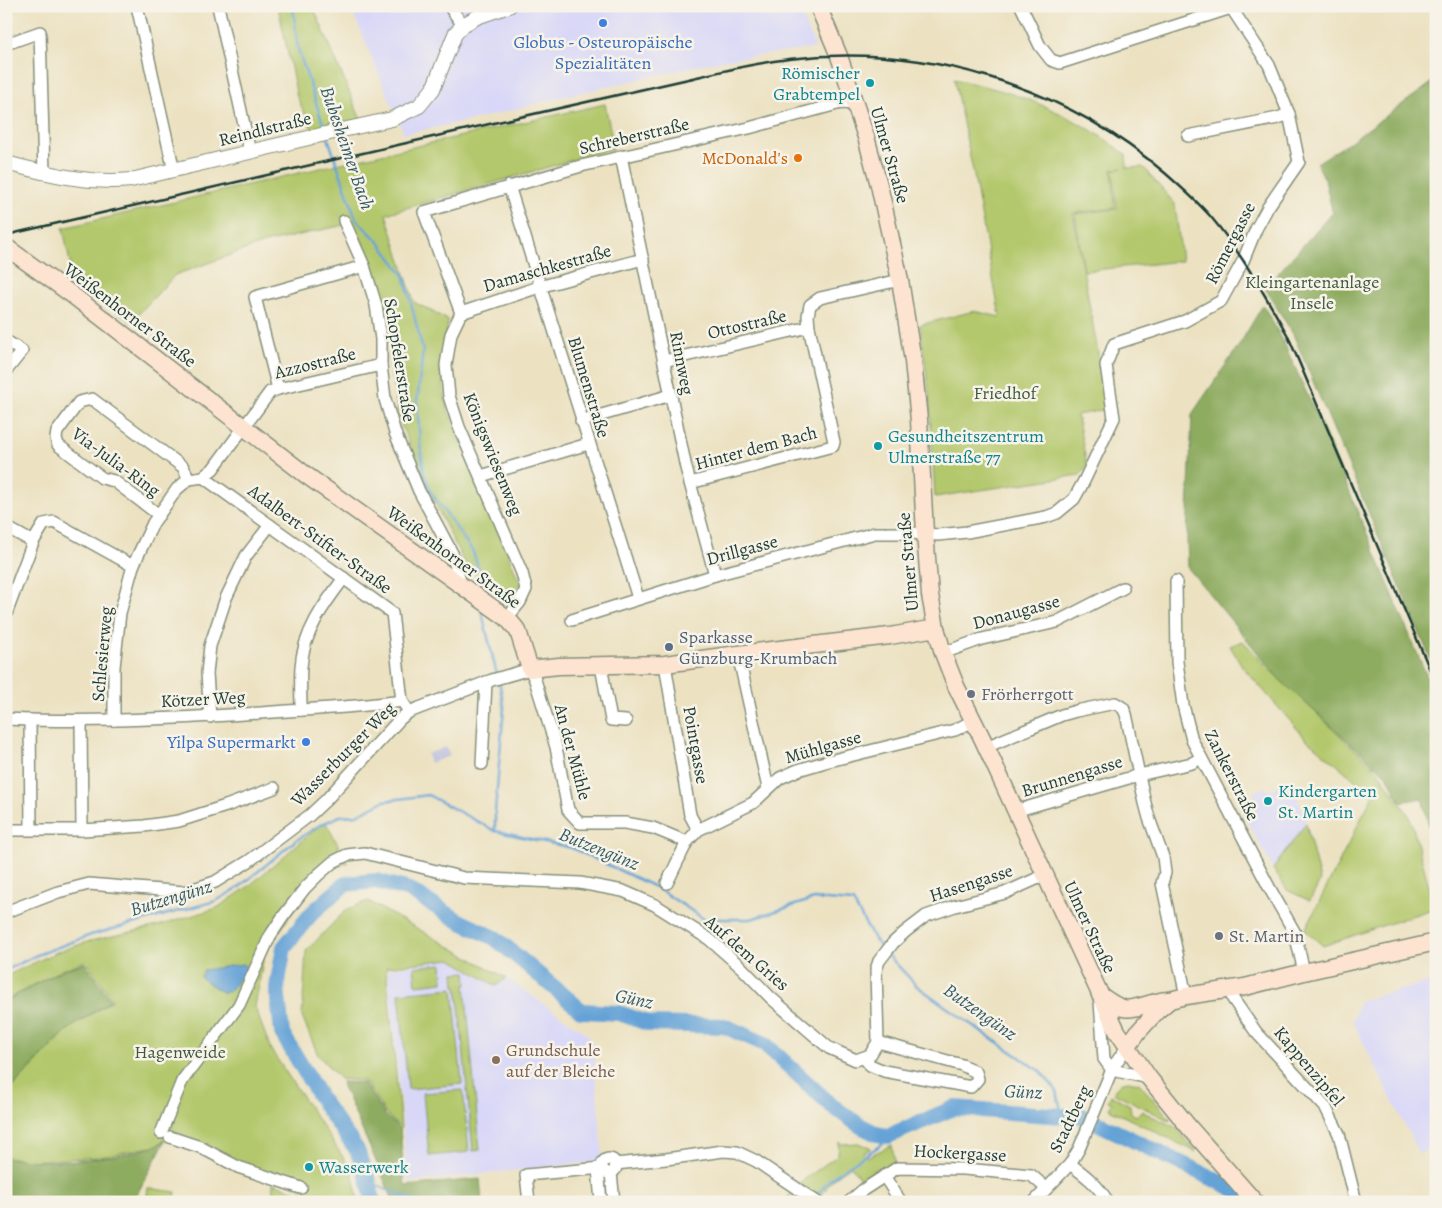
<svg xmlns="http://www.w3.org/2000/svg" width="1442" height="1208" viewBox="0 0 1442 1208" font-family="Alegreya,serif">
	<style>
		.built { fill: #d8d7f8 }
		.industrial { fill: #bfc2dd }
		.green { fill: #b3c86c; stroke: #698250 }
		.forest { fill: #8eac60; stroke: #56744a }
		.water { fill: #65a3d7; stroke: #427086 }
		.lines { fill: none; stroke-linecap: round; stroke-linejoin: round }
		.stream { stroke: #65a3d7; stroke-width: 2.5 }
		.river { stroke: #65a3d7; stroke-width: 16 }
		.minor-casing { stroke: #86907b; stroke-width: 14 }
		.tertiary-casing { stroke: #86907b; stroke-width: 16 }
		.secondary-casing { stroke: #86907b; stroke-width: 19 }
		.minor { stroke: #fff; stroke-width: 11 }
		.tertiary { stroke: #fff; stroke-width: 14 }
		.secondary { stroke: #fde4d1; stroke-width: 16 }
		.rail { stroke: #1f3d34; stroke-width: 2.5 }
		.shop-dot { fill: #3f7fe0; stroke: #f7f3e8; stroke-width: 2 }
		.culture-dot { fill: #0f9aa8; stroke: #f7f3e8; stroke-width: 2 }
		.food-dot { fill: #e8710a; stroke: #f7f3e8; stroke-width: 2 }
		.service-dot { fill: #5c6f8a; stroke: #f7f3e8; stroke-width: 2 }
		.worship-dot { fill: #6b7280; stroke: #f7f3e8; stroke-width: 2 }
		.education-dot { fill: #8d6e63; stroke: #f7f3e8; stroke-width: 2 }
		.labels { text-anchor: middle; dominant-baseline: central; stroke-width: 5; stroke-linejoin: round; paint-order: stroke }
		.shop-label { font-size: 18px; fill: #366cbe; stroke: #f7f3e8 }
		.culture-label { font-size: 18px; fill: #0d838f; stroke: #f7f3e8; text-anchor: start }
		.street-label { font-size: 18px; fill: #1f3d34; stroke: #f7f3e8 }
		.food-label { font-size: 18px; fill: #c56008; stroke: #f7f3e8; text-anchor: end }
		.park-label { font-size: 18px; fill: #3d593f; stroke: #f7f3e8 }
		.service-label { font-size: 18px; fill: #4e5e75; stroke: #f7f3e8; text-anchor: start }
		.worship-label { font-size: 18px; fill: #5b616d; stroke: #f7f3e8; text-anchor: start }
		.education-label { font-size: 18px; fill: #785e54; stroke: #f7f3e8; text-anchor: start }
		.water-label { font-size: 19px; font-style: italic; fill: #345c65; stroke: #f7f3e8 }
	</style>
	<rect width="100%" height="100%" fill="#f7f3e8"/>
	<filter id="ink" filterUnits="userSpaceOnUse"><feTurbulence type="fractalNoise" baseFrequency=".02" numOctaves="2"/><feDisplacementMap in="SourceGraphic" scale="10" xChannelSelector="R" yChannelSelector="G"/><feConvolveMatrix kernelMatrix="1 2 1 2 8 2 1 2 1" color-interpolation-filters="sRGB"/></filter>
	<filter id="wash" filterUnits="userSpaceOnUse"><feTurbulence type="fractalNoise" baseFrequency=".0096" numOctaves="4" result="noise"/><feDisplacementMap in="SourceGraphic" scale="20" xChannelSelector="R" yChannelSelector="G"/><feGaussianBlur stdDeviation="1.12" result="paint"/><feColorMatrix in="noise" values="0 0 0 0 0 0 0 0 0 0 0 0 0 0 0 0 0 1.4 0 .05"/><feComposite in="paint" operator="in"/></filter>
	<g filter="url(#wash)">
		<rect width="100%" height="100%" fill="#ece2c2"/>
		<g class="built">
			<polygon points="350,6 797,6 816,48 723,60 557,98 486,117 404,134"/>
			<polygon points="1292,780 1306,823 1273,869 1245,817 1249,802 1255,799 1253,792 1266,787 1268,791"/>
			<polygon points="451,959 495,986 506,978 587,1034 593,1043 603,1161 408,1182 388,969"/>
			<polygon points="1436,980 1436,1146 1419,1154 1353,1022 1359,1001"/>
		</g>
		<polygon class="industrial" points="446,747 450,756 430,763 427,754"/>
		<g class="green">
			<polygon points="278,6 313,6 361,120 314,133 297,97"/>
			<path d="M954,79C971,83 989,87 1006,92C1048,105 1092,127 1126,155L1127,168L1143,167L1175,204L1182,261L1084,271L1075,214L1117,209L1113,170L1122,168L1112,169L1115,208L1073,213L1108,409L1077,415L1087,466L1080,475L935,497L929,393L920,325L974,311L1000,317L974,176Z"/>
			<polygon points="605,104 614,148 386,214 414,302 448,320 441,369 447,408 520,583 514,595 502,598 466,566 439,512 399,420 391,372 385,305 372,262 353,223 264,243 175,275 131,322 73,278 63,228 346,162"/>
			<polygon points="1243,641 1267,667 1377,770 1410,817 1435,908 1323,946 1305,930 1373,795 1306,739 1242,666 1230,646"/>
			<polygon points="325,821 348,863 339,865 328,870 305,893 264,955 255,1007 271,1050 351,1169 359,1202 304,1202 301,1188 170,1137 155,1146 100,1157 31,1161 6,1157 6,1095 66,1031 113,1000 86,961 61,970 6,1000 6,976 57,952 90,941 158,926 217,908 249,886"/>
			<polygon points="1306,823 1320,881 1310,901 1287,890 1273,869"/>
			<polygon points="368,901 506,978 496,986 451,959 386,967 401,1128 385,1113 365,1081 340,1079 318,1055 302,1017 306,951 346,910"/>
			<polygon points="442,964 443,982 416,985 414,967"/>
			<polygon points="466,972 467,985 465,985 480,1150 473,1151 457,986 455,986 454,973"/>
			<polygon points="453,988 462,1084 408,1089 399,993"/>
			<polygon points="1128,1081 1139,1083 1171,1120 1170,1121 1113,1092 1122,1082"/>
			<polygon points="463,1090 469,1152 429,1156 423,1093"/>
			<polygon points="1111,1095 1130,1105 1131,1113 1136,1116 1141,1111 1177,1128 1196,1152 1109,1109 1112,1103 1108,1101"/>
			<polygon points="839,1142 842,1144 858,1143 870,1147 870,1149 863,1153 867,1157 892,1145 895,1166 865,1185 851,1166 833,1179 816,1202 784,1202 798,1184 838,1155"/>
			<polygon points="273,1183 297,1191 300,1202 272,1202"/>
			<polygon points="148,1188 176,1192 174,1202 146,1202"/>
		</g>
		<g class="forest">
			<polygon points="1436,76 1436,672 1293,334 1265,288 1330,215 1333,214 1325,180 1317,163 1347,144 1429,85"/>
			<polygon points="1263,305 1282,339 1323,429 1436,698 1436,853 1422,798 1401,802 1387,776 1280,680 1188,568 1187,538 1192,414 1238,347"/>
			<polygon points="85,963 111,1000 66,1031 12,1087 6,1082 6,1001 62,970"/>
			<polygon points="341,1082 364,1083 384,1114 400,1129 405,1186 480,1179 482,1202 394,1202"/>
			<path d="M165,1141L133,1202H6V1158C47,1164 89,1161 129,1153C142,1150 153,1148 165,1141Z"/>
		</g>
		<polygon class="water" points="243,964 247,968 230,991 223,993 200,977 204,970"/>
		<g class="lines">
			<g class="stream">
				<polyline points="293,6 298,49 325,130"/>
				<polyline points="328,138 356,219 379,242 404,275 423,351 417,402 420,443 424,473 431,492 473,552 484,585 483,595"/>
				<polyline points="482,608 482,613 497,675"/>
				<polyline points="495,831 495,811 504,707 499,681"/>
				<polyline points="887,954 917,986 966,1021 1040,1071 1057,1091 1062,1116"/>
				<polyline points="6,970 37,955 91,935 216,901 238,888 295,841 320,825 340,816 357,815 384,801 428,795 495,831 572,848 657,888 704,919 751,919 814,899 853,902 874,939 884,950"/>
				<polyline points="369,1182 418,1202"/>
				<polyline points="816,1196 829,1180 842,1170 878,1147 888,1136"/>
			</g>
			<polyline class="river" points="373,1202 369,1182 357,1150 324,1104 282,1033 277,987 284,947 312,913 345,884 376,881 409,890 459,921 495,938 582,1011 619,1013 650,1024 724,1026 765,1044 831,1105 859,1125 877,1134 888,1136 954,1108 1062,1116 1083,1116 1251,1197"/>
		</g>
	</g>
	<g filter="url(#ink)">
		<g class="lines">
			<defs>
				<g id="minor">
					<polyline points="137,6 174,171"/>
					<polyline points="218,6 250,152"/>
					<polyline points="449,6 463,25"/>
					<polyline points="1021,6 1040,46 1051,60 1060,63 1231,8"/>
					<polyline points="6,44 40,32 44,173"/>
					<polyline points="1188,136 1278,118 1289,114"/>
					<polyline points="621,156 686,468 715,575"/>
					<polyline points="509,186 638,598"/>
					<polyline points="344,221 364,266 376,305 381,339 381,365 385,399 395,433 419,491 452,553 461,584"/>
					<polyline points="461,313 539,287 643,259"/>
					<polyline points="6,341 22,351 6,371"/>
					<polyline points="664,361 809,327"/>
					<polyline points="278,389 255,297 364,266"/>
					<polyline points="581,421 671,395"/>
					<polyline points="481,476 588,444"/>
					<polyline points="203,477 392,613 402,701 406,707"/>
					<polyline points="690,483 833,446 834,442 809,327 808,316 810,305 820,298 900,280"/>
					<polyline points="159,515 114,481 102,478 58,445 56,438 57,432 79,402 92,399 183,467 189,479"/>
					<polyline points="6,527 33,542"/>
					<polyline points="1176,581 1177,662 1183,705 1192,740 1270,889 1295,933 1304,972"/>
					<polyline points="6,614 33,542 44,524 54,522 133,566"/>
					<polyline points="507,618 520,602 526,589 522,573 459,427 449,396 446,365 451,334 461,313 424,212 581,166 749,128 841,103 854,104"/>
					<polyline points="572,620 715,575 875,533 911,533 938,535 967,532 1046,517 1057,513 1074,499 1084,481 1114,418 1106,365 1114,344 1185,321 1221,301 1243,261 1256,229 1268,207 1299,162 1289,114 1269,65 1230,6"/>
					<polyline points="943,653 982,639 1057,622 1123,588"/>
					<polyline points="738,654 768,788"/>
					<polyline points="665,664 690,815 698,830"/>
					<polyline points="601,666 611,720 626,721"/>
					<path d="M301,710C301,696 300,682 301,667C303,633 324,604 344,578"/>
					<polyline points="210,717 207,673 210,646 226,598 246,556 270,525"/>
					<path d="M6,719C95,723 184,719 273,712C316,709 359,707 402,701"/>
					<polyline points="30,720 31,829"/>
					<polyline points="114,720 114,667 120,613 133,566 153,523 177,489 189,479 203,477 213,469 270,392 278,389 381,365"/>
					<polyline points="81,721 82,830"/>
					<polyline points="986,747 1062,715 1076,711 1115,703 1123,708 1126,714 1145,803 1149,818 1163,857 1165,873 1162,883 1186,996"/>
					<polyline points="482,764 486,682"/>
					<polyline points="1015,811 1139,775 1192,763 1201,758"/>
					<polyline points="6,830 82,830 144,826 179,821 226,806 274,788"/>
					<polyline points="667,883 687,842 698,830 753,803 780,778 798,770 825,762 955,730 973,721"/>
					<polyline points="6,912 58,892 89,884 184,892 215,882 249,861 310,815 326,800 400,719 409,712 492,680 530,669 535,680 556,747 568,810 580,823 625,823 653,828 687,842"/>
					<polyline points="1230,990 1233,999 1256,1032 1326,1108 1339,1134 1356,1202"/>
					<polyline points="1100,1001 1104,1059 1112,1070 1149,1078"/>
					<polyline points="864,1058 870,1065 884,1071 971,1087 978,1079 976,1072 962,1065 878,1042"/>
					<polyline points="161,1133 182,1081 239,1005 270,936 282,918 305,888 318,875 333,862 347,855 365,853 464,878 580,883 623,891 655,905 709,939 741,967 771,998 829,1048 856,1060 870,1055 878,1042 876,970 879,961 893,943 905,932 926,916 955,906 1005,893 1045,875"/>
					<polyline points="170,1137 200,1147 238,1167 301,1188"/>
					<circle cx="609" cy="1166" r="7"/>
					<polyline points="615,1164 666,1159 723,1151 737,1152 756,1161 817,1202"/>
					<path d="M1070,1164C1085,1175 1098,1185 1108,1202"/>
					<polyline points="598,1168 601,1202"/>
					<polyline points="611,1173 614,1202"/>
					<polyline points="884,1176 901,1202"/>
					<polyline points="529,1202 526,1175 602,1168"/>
					<polyline points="849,1202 863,1190 897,1168 964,1169 1031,1175 1046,1188"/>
					<polyline points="1034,1202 1070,1164 1079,1149 1113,1067 1127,1047"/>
				</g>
				<path id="tertiary" d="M6,163C48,174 88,184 131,180L338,131L392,119L419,106L433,89L455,34L463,25L477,17L509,6"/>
				<g id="secondary">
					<polyline points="818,6 839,56 866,137 879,185 900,280 913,361 919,420 925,533 930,595 936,628 943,653 956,686 983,740 1117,1031 1149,1078 1188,1126 1255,1202"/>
					<polyline points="6,247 71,294 306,475 507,618 518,631 530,669 559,666 665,664 738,654 890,636 936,628"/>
					<path d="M1100,995C1123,1012 1126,1011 1152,1003C1157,1002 1162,1000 1168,1000"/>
					<polyline points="1127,1047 1138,1032 1157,1011 1170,1000 1186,996 1245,987 1304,972 1436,942"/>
				</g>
			</defs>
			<use href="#minor" class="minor-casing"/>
			<use href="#tertiary" class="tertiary-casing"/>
			<use href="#secondary" class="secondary-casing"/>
			<use href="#minor" class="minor"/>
			<use href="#tertiary" class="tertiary"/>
			<use href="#secondary" class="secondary"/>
			<path class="rail" d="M6,235C170,197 334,160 498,122C560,108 622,94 684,80C719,72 754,63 789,59C924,43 1062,85 1165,173C1181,187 1197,201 1211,217C1242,254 1265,295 1288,336L1436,684"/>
		</g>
	</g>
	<g class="shop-dot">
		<circle cx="603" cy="23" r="5"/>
		<circle cx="306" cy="742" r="5"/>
	</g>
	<g class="culture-dot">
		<circle cx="870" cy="83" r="5"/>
		<circle cx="878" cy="446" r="5"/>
		<circle cx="1268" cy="801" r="5"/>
		<circle cx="309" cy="1167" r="5"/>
	</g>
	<circle class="food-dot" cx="798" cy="158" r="5"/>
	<circle class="service-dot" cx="669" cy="647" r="5"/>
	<g class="worship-dot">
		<circle cx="971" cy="694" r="5"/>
		<circle cx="1219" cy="936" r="5"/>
	</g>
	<circle class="education-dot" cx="496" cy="1060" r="5"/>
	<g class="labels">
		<g class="shop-label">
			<text x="603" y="42">Globus - Osteuropäische<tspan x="603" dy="21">Spezialitäten</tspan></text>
			<text x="296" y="742" text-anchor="end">Yilpa Supermarkt</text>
		</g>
		<g class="culture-label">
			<text x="860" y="73" text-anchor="end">Römischer<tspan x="860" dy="21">Grabtempel</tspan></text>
			<text x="888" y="436">Gesundheitszentrum<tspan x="888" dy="21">Ulmerstraße 77</tspan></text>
			<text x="1278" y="791">Kindergarten<tspan x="1278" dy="21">St. Martin</tspan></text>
			<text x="319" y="1167">Wasserwerk</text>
		</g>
		<g class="street-label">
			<text transform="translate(265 129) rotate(-14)">Reindlstraße</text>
			<text transform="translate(634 136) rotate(-13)">Schreberstraße</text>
			<text transform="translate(890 155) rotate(74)">Ulmer Straße</text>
			<text transform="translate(1230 243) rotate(-63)">Römergasse</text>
			<text transform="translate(547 268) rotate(-16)">Damaschkestraße</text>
			<text transform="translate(130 315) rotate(37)">Weißenhorner Straße</text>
			<text transform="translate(747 324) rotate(-13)">Ottostraße</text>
			<text transform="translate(400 360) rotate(81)">Schopfelerstraße</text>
			<text transform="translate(315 363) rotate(-14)">Azzostraße</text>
			<text transform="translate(682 363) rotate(79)">Rinnweg</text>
			<text transform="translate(589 387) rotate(73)">Blumenstraße</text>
			<text transform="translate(756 448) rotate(-15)">Hinter dem Bach</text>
			<text transform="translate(493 454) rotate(68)">Königswiesenweg</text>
			<text transform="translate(116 462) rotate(36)">Via-Julia-Ring</text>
			<text transform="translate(320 539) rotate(36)">Adalbert-Stifter-Straße</text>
			<text transform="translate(742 550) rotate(-15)">Drillgasse</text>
			<text transform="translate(454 557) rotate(36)">Weißenhorner Straße</text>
			<text transform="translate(908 562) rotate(-95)">Ulmer Straße</text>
			<text transform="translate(1016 612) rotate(-15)">Donaugasse</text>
			<text transform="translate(102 654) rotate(-85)">Schlesierweg</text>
			<text transform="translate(203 699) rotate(-3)">Kötzer Weg</text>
			<text transform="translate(696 745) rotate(80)">Pointgasse</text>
			<text transform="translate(823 747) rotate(-16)">Mühlgasse</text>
			<text transform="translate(573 752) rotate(75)">An der Mühle</text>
			<text transform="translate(343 754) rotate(-45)">Wasserburger Weg</text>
			<text transform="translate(1232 775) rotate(63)">Zankerstraße</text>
			<text transform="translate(1072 776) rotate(-17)">Brunnengasse</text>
			<text transform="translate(971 883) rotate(-18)">Hasengasse</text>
			<text transform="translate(1090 927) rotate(65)">Ulmer Straße</text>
			<text transform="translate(747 953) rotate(41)">Auf dem Gries</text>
			<text transform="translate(1309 1066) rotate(50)">Kappenzipfel</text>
			<text transform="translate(1070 1119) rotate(-64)">Stadtberg</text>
			<text transform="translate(960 1153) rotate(3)">Hockergasse</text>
		</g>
		<g class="food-label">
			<text x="788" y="158">McDonald's</text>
		</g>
		<g class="park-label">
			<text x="1312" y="282">Kleingartenanlage<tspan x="1312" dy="21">Insele</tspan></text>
			<text x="1005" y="393">Friedhof</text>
			<text x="180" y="1052">Hagenweide</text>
		</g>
		<g class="service-label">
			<text x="679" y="637">Sparkasse<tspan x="679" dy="21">Günzburg-Krumbach</tspan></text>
		</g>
		<g class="worship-label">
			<text x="981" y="694">Frörherrgott</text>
			<text x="1229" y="936">St. Martin</text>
		</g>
		<g class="education-label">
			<text x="506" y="1050">Grundschule<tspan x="506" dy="21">auf der Bleiche</tspan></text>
		</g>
		<g class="water-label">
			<text transform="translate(347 148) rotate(71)">Bubesheimer Bach</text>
			<text transform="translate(599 849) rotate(22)">Butzengünz</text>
			<text transform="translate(171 898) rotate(-17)">Butzengünz</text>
			<text transform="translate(634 999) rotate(12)">Günz</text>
			<text transform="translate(980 1012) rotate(35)">Butzengünz</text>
			<text transform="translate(1023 1092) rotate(3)">Günz</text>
		</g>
	</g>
	<rect width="1442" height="1208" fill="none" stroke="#f7f3e8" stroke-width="25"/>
</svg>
